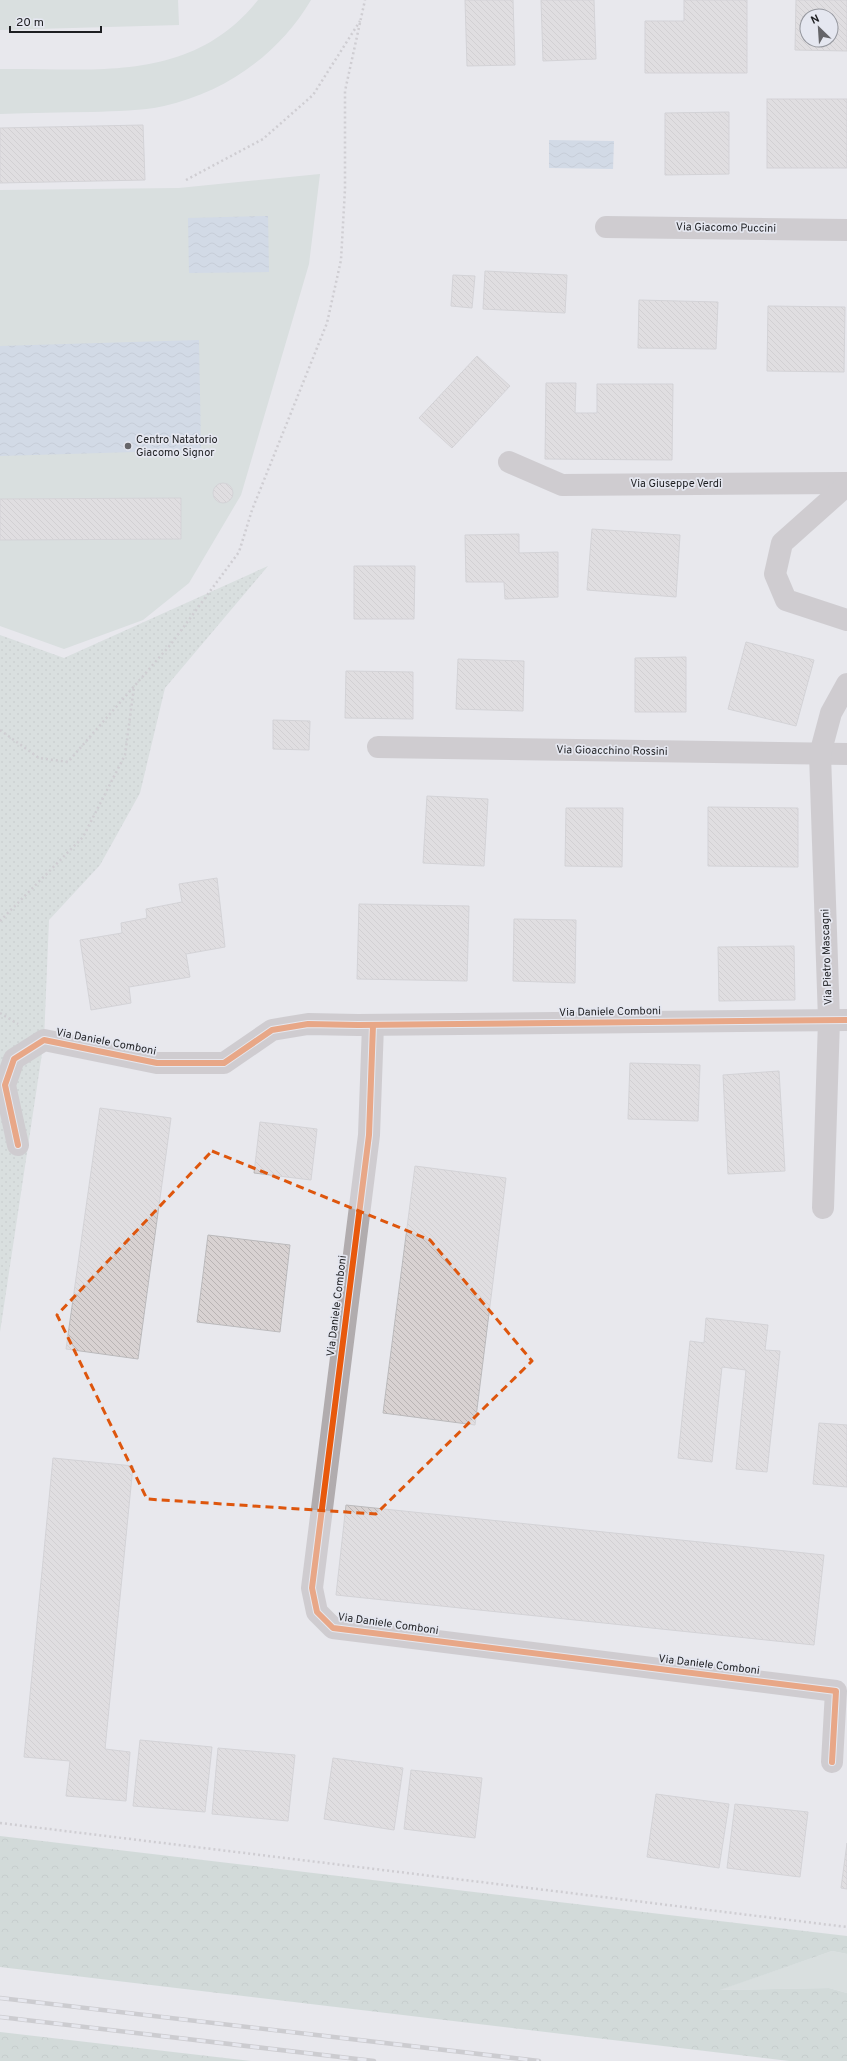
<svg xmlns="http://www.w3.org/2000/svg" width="847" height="2061" viewBox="0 0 847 2061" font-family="Overpass,sans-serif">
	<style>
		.grass { fill: #c7d4ce }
		.forest { fill: url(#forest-crowns) }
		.park { fill: url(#park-dots) }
		.water { fill: url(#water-waves) }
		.building { fill: url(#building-back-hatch); stroke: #bbbabc; fill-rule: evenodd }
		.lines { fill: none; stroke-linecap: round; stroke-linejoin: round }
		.path { stroke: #b1aeb1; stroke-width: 2.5; stroke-dasharray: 2 3; stroke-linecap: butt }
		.minor { stroke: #b1acae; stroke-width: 22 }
		.rail-casing { stroke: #acabad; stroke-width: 4.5 }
		.rail { stroke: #e5e7f0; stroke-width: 3; stroke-dasharray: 9; stroke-linecap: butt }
		.cycleway-casing { stroke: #e5e7f0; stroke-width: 8 }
		.cycleway { stroke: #e8590c; stroke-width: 6 }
		.marked { fill: none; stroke: #de560d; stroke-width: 3; stroke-dasharray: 8 5; stroke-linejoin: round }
		.poi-dot { fill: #656569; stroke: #e5e7f0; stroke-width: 1.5 }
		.labels { text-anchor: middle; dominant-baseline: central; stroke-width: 3.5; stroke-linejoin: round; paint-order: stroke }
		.street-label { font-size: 11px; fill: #1e1f22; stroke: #e5e7f0 }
		.poi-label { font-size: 11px; fill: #1e1f22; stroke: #e5e7f0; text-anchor: start }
	</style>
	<defs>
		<pattern id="forest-crowns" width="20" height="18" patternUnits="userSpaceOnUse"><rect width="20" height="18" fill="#b8cbc2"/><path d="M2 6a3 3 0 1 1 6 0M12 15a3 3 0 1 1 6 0" fill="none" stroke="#9eaea6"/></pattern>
		<pattern id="park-dots" width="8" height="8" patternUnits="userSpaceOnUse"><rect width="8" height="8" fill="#c7d4ce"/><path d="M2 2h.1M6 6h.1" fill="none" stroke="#aab6b1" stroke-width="1.8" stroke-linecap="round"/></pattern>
		<pattern id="water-waves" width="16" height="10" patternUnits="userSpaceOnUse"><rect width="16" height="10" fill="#b8cade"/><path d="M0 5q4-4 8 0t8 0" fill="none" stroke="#9eadbe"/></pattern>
		<pattern id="building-back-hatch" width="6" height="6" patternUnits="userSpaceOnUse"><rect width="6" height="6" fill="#d8d2d2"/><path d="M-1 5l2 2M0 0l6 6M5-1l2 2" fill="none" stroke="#b9b4b4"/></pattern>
	</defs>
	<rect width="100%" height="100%" fill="#e8e8ed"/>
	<g class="grass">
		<polygon points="0,0 178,0 179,25 0,30"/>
		<path d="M258,0H311C279,54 226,92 164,106C141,111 116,111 92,112C61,112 31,113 0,114V69C95,68 191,84 258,0Z"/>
		<polygon points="320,174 309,264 241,495 189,583 143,620 64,649 0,626 0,190 179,188"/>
		<polygon points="832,1951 847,1954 847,1993 829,1988 719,1990"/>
	</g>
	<g class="forest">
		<polygon points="0,1836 847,1936 847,1954 832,1951 720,1990 829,1988 847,1993 847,2061 789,2061 0,1967"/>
		<polygon points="0,2032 251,2061 0,2061"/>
	</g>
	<polygon class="park" points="268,566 165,688 140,793 100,865 49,920 44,1040 0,1332 0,635 64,658"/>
	<g class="water">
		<polygon points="549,140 614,141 613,169 549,168"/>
		<polygon points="268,216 269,272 189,273 188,218"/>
		<polygon points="199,340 201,450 0,456 0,346"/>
	</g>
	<g class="building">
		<polygon points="465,0 513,0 515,65 467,66"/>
		<polygon points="541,0 594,0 596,59 543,61"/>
		<polygon points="684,0 747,0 747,73 645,73 645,21 684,21"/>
		<path d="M796,0H847V51L795,50ZM807,16H831V40H807Z"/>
		<rect x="767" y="99" width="80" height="69"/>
		<polygon points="729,112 729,174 665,175 665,113"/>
		<polygon points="143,125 145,180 0,183 0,128"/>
		<polygon points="485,271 567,275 565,313 483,309"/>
		<polygon points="453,275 475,276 472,308 451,306"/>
		<polygon points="639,300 718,302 716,349 638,348"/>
		<polygon points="768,306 845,307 844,372 767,371"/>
		<polygon points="477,356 510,386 452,448 419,418"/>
		<polygon points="546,383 576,383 575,413 597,413 597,384 673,384 672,460 545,459"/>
		<circle cx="223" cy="493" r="10"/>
		<polygon points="181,498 181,539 0,540 0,499"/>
		<polygon points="592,529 680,535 676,597 587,590"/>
		<polygon points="519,534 519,553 558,552 558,597 505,599 504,582 466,582 465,535"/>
		<polygon points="354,566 415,566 414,619 354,619"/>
		<polygon points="746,642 814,660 796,726 728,709"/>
		<polygon points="686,657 686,712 635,712 635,658"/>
		<polygon points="458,659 524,661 523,711 456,709"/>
		<polygon points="346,671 413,672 413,719 345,718"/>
		<polygon points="273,720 310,721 309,750 273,749"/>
		<polygon points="427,796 488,799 484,866 423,863"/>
		<polygon points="708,807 798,808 798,867 708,866"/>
		<polygon points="566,808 623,808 622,867 565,866"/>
		<polygon points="217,878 225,947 186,954 190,977 129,987 131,1003 91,1010 80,940 122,933 121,923 147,918 146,909 182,902 179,884"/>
		<polygon points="359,904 469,906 467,981 357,979"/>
		<polygon points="514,919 576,920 575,983 513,981"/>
		<polygon points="794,946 795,1000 719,1001 718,947"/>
		<polygon points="630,1063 700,1065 698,1121 628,1119"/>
		<polygon points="779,1071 785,1171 728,1174 723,1075"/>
		<polygon points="100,1108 171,1118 138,1359 66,1349"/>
		<polygon points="260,1122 317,1129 311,1180 254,1173"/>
		<polygon points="415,1166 506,1178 475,1425 383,1413"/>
		<polygon points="208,1235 290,1245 280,1332 197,1322"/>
		<polygon points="706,1318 768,1325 765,1350 780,1351 767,1472 736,1469 746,1370 722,1367 712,1462 678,1458 690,1341 704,1343"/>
		<polygon points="819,1423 847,1425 847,1487 813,1484"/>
		<polygon points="53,1458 133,1466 105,1749 130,1752 126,1801 66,1796 70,1761 24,1757"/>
		<polygon points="346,1505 824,1555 814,1645 336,1595"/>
		<polygon points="140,1740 212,1747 205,1812 133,1806"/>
		<polygon points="218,1748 295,1755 288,1821 212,1814"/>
		<polygon points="333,1758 403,1768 394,1830 324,1819"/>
		<polygon points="411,1770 482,1778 475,1838 404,1829"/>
		<polygon points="656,1794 729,1804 719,1868 647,1857"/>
		<polygon points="735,1804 808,1812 800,1877 727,1868"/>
		<polygon points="847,1843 847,1889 841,1888"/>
	</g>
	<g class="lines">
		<g class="path">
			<polyline points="186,180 263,139 313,95 360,21"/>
			<polyline points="0,730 39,758 68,762 171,644 239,552 252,510 327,323 341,260 345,189 345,91 365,0"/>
			<polyline points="0,921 83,837 125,755 134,687"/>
			<polyline points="0,1013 18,1024"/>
			<polyline points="0,1823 847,1927"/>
		</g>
		<g class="minor">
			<polyline points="606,227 847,230"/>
			<polyline points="509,462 562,485 847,483"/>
			<polyline points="847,485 782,543 775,574 786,600 847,620"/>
			<polyline points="378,747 847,754"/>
			<polyline points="373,1025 369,1135 312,1588 317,1612 333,1628 836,1691 832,1762"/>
			<polyline points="18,1145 5,1085 14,1059 44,1040 157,1063 224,1063 272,1030 308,1024 358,1025 847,1020"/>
			<polyline points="823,1208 829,1020 820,754 831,713 847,684"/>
		</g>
		<defs>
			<g id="rail">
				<polyline points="0,1998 539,2061"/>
				<polyline points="0,2017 374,2061"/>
			</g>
		</defs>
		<use href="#rail" class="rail-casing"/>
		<use href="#rail" class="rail"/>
		<defs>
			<g id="cycleway">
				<polyline points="373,1025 369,1135 312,1588 317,1612 333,1628 836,1691 832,1762"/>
				<polyline points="18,1145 5,1085 14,1059 44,1040 157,1063 224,1063 272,1030 308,1024 358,1025 847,1020"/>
			</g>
		</defs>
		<use href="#cycleway" class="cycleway-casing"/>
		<use href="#cycleway" class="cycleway"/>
	</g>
	<path d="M0 0H847V2061H0ZM212,1151L430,1240L532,1361L376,1514L147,1499L57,1315Z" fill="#e8e8ed" fill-opacity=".55" fill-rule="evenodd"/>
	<path class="marked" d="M212,1151L430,1240L532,1361L376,1514L147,1499L57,1315Z"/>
	<circle class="poi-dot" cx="128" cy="446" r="4"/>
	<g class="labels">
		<g class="street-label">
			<text transform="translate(726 228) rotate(1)">Via Giacomo Puccini</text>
			<text x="676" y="484">Via Giuseppe Verdi</text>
			<text transform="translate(612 751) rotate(1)">Via Gioacchino Rossini</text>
			<text transform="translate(827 957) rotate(-92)">Via Pietro Mascagni</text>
			<text transform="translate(610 1012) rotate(-1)">Via Daniele Comboni</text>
			<text transform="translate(106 1042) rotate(11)">Via Daniele Comboni</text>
			<text transform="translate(337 1306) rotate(-83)">Via Daniele Comboni</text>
			<text transform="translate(388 1624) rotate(8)">Via Daniele Comboni</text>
			<text transform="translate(709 1665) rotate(7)">Via Daniele Comboni</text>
		</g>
		<g class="poi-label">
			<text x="136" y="440">Centro Natatorio<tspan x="136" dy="13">Giacomo Signor</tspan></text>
		</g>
	</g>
	<g transform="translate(819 28) rotate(335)"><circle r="19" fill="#e5e7f0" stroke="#95979e"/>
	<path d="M0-3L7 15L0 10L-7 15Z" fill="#656569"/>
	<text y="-6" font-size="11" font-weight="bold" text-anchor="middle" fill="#1e1f22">N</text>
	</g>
	<path d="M10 26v6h91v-6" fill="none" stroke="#1e1f22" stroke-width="2"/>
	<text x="16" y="26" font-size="12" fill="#1e1f22" stroke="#e5e7f0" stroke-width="3" paint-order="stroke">20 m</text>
</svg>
